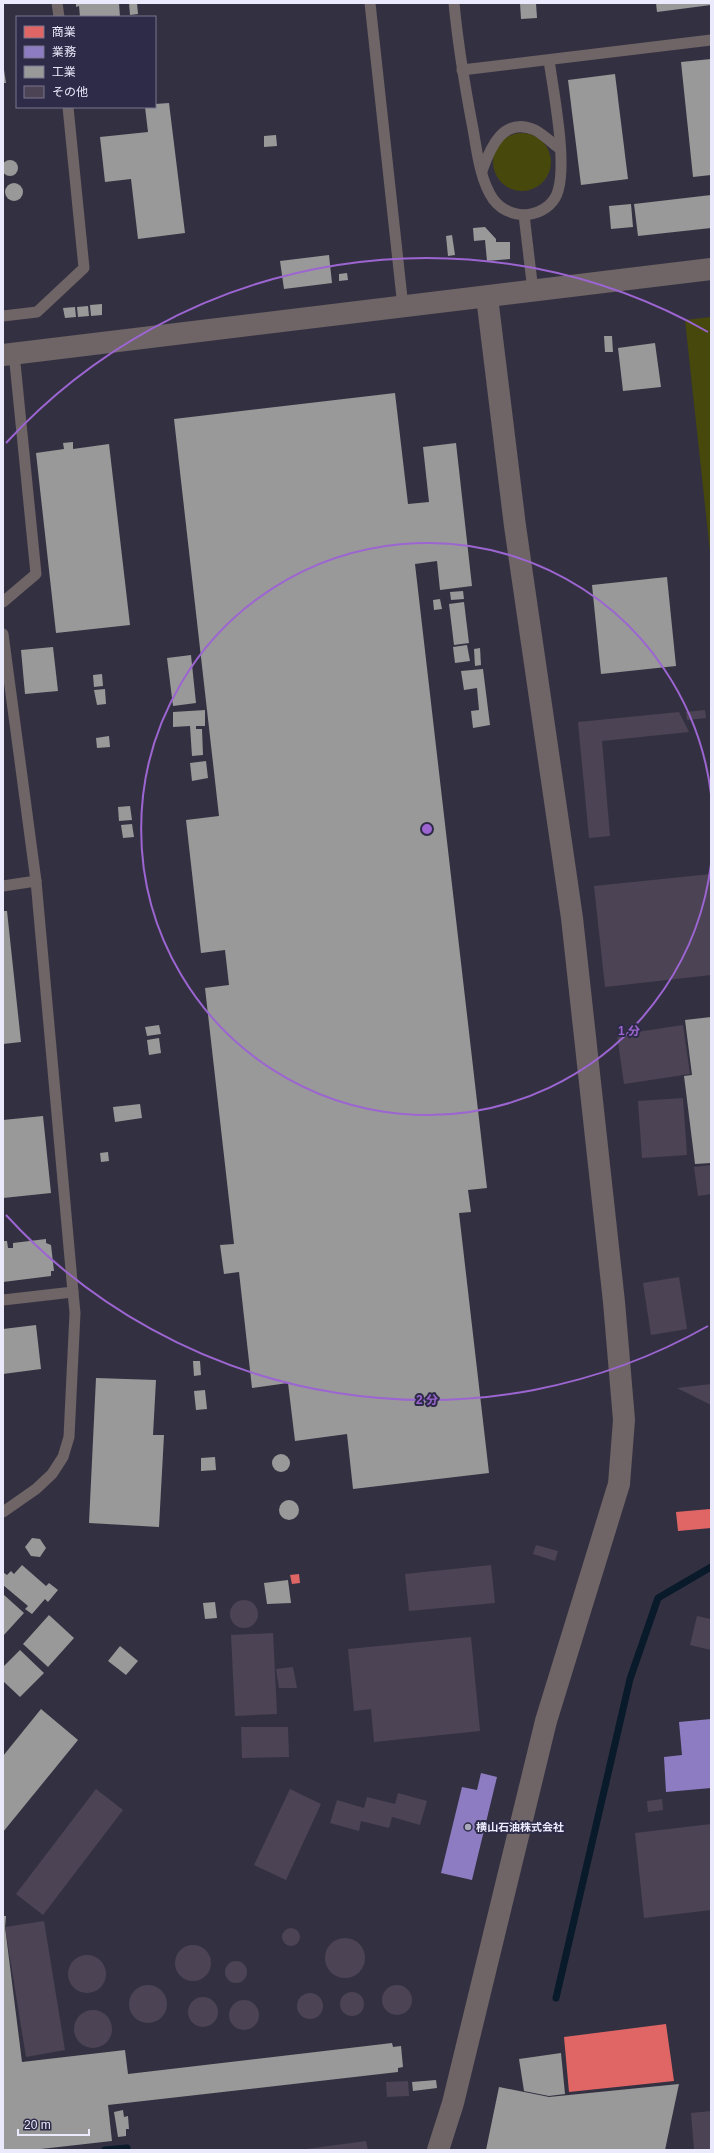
<svg xmlns="http://www.w3.org/2000/svg" width="714" height="2153" viewBox="0 0 714 2153" font-family="Arial,'Noto Sans JP',sans-serif">
	<style>
		.green { fill: #47480b }
		.shops { fill: #e06666 }
		.offices { fill: #8e7cc3 }
		.industry { fill: #999 }
		.lines { fill: none; stroke-linecap: round; stroke-linejoin: round }
		.stream { stroke: #091a2b; stroke-width: 7 }
		.building { fill: #4c4355 }
		.service { stroke: #6f6466; stroke-width: 11 }
		.tertiary { stroke: #6f6466; stroke-width: 22 }
		.ring { fill: none; stroke: #9c65d1; stroke-width: 2 }
		.poi-dot { fill: #aaa9bb; stroke: #2d2b47; stroke-width: 1.5 }
		.labels { text-anchor: middle; dominant-baseline: central; stroke-width: 4; stroke-linejoin: round; paint-order: stroke }
		.poi-label { font-size: 11px; font-weight: bold; fill: #eaeafc; stroke: #2d2b47; text-anchor: start }
		.centre { fill: #9c65d1; stroke: #2d2b47; stroke-width: 2 }
		.ring-label { font-size: 12px; text-anchor: middle; font-weight: bold; fill: #9c65d1; stroke: #2d2b47; stroke-width: 4; stroke-linejoin: round; paint-order: stroke }
	</style>
	<rect width="100%" height="100%" fill="#333141"/>
	<g class="green">
		<circle cx="522" cy="162" r="29"/>
		<polygon points="711,317 711,561 685,320"/>
	</g>
	<g class="shops">
		<polygon points="710,1509 711,1528 678,1531 676,1512"/>
		<polygon points="299,1574 300,1583 292,1584 290,1575"/>
		<polygon points="666,2024 674,2081 569,2092 564,2037"/>
	</g>
	<g class="offices">
		<polygon points="711,1719 711,1788 666,1792 664,1757 682,1755 679,1722"/>
		<polygon points="481,1773 497,1777 472,1880 441,1873 462,1787 477,1790"/>
	</g>
	<g class="industry">
		<polygon points="76,3 119,3 120,17 80,17 79,6 76,7"/>
		<polygon points="129,3 137,3 138,14 130,15"/>
		<polygon points="520,3 536,3 537,18 521,19"/>
		<polygon points="656,3 711,3 711,5 657,12"/>
		<polygon points="711,59 711,175 693,177 681,62"/>
		<polygon points="3,63 6,83 3,83"/>
		<polygon points="615,74 628,179 581,185 568,80"/>
		<polygon points="169,103 185,233 138,239 131,179 105,182 100,137 148,132 145,107 155,107 155,104"/>
		<polygon points="276,135 277,146 264,147 264,136"/>
		<circle cx="10" cy="168" r="8"/>
		<circle cx="14" cy="192" r="9"/>
		<polygon points="711,195 711,228 638,236 634,204"/>
		<polygon points="631,204 633,227 611,229 609,206"/>
		<polygon points="485,227 496,239 496,242 510,242 510,259 487,261 485,240 474,241 473,228"/>
		<polygon points="452,235 455,255 448,256 446,236"/>
		<polygon points="329,255 332,283 284,289 280,261"/>
		<polygon points="347,273 348,280 339,281 339,274"/>
		<polygon points="102,304 102,315 91,316 90,305"/>
		<polygon points="88,306 89,316 78,317 77,307"/>
		<polygon points="75,307 76,317 65,318 63,308"/>
		<polygon points="604,336 612,336 613,352 605,352"/>
		<polygon points="655,343 661,387 623,391 618,348"/>
		<polygon points="395,393 408,504 429,502 423,447 456,443 472,586 440,590 437,561 415,564 487,1188 468,1190 471,1212 459,1213 489,1473 353,1489 347,1434 295,1441 288,1383 252,1388 239,1272 224,1274 220,1245 234,1244 205,988 229,985 225,950 201,953 186,820 219,816 174,419"/>
		<polygon points="73,442 73,449 109,444 130,625 56,633 36,453 64,449 63,443"/>
		<polygon points="667,577 676,666 601,674 592,585"/>
		<polygon points="463,591 464,599 451,600 450,592"/>
		<polygon points="440,599 442,609 434,610 433,600"/>
		<polygon points="464,602 469,643 454,645 449,604"/>
		<polygon points="467,645 470,661 455,663 453,647"/>
		<polygon points="53,647 58,691 25,694 21,650"/>
		<polygon points="480,648 481,665 475,666 474,649"/>
		<polygon points="191,655 196,703 173,706 167,658"/>
		<polygon points="483,669 490,725 473,728 471,711 479,710 477,688 464,690 461,671"/>
		<polygon points="102,674 103,686 94,687 93,675"/>
		<polygon points="105,689 106,704 97,705 94,690"/>
		<polygon points="205,710 205,726 196,726 196,729 202,729 203,755 192,756 190,726 173,727 173,712"/>
		<polygon points="109,736 110,747 97,748 96,738"/>
		<polygon points="206,761 208,778 192,781 190,763"/>
		<polygon points="130,806 132,820 119,821 118,807"/>
		<polygon points="132,824 134,837 123,838 121,825"/>
		<polygon points="3,911 7,911 21,1042 3,1044"/>
		<polygon points="711,1017 711,1163 695,1164 684,1076 692,1075 685,1020"/>
		<polygon points="159,1025 161,1034 147,1036 145,1027"/>
		<polygon points="159,1038 161,1053 149,1055 147,1040"/>
		<polygon points="140,1104 142,1118 115,1122 113,1107"/>
		<polygon points="43,1116 51,1193 3,1198 3,1120"/>
		<polygon points="108,1152 109,1161 101,1162 100,1153"/>
		<polygon points="46,1239 46,1243 51,1245 54,1271 51,1271 51,1276 3,1282 3,1241 7,1241 8,1248 13,1248 13,1243"/>
		<polygon points="36,1325 41,1369 3,1374 3,1329"/>
		<polygon points="193,1361 200,1361 201,1375 194,1376"/>
		<polygon points="96,1378 156,1380 153,1435 164,1435 159,1527 89,1523"/>
		<polygon points="205,1390 207,1409 196,1410 194,1391"/>
		<circle cx="281" cy="1463" r="9"/>
		<polygon points="215,1457 216,1470 201,1471 201,1458"/>
		<circle cx="289" cy="1510" r="10"/>
		<polygon points="32,1538 40,1539 46,1548 40,1557 31,1556 25,1547"/>
		<polygon points="22,1565 46,1586 49,1583 58,1590 48,1602 45,1599 32,1614 25,1609 28,1606 3,1585 4,1573 7,1575 11,1571 14,1574"/>
		<polygon points="288,1580 291,1603 267,1604 264,1583"/>
		<polygon points="3,1594 24,1613 3,1636"/>
		<polygon points="215,1602 217,1618 205,1619 203,1603"/>
		<polygon points="49,1615 74,1638 48,1667 23,1644"/>
		<polygon points="120,1646 138,1661 126,1675 108,1661"/>
		<polygon points="20,1650 44,1673 20,1697 3,1681 3,1667"/>
		<polygon points="41,1709 78,1740 3,1832 3,1756"/>
		<polygon points="3,1916 6,1916 5,1927 22,2062 125,2050 128,2074 392,2043 393,2047 401,2046 403,2067 398,2068 398,2072 108,2105 112,2141 32,2150 3,2150"/>
		<polygon points="561,2053 565,2094 549,2096 524,2091 519,2059"/>
		<polygon points="436,2080 437,2088 413,2091 412,2082"/>
		<polygon points="679,2084 665,2150 486,2150 499,2087 549,2097"/>
		<polygon points="123,2110 124,2117 128,2116 129,2129 126,2129 126,2136 118,2137 114,2112"/>
	</g>
	<g class="lines">
		<g class="stream">
			<polyline points="556,1998 630,1679 658,1598 711,1567"/>
			<polyline points="105,2150 127,2148"/>
		</g>
	</g>
	<g class="building">
		<polygon points="705,710 706,718 687,720 686,712"/>
		<polygon points="679,712 689,732 602,741 610,836 589,838 578,722"/>
		<polygon points="711,874 711,975 605,987 594,886"/>
		<polygon points="683,1025 690,1074 624,1084 617,1035"/>
		<polygon points="683,1098 687,1155 642,1158 638,1101"/>
		<polygon points="711,1165 711,1194 698,1196 694,1167"/>
		<polygon points="679,1277 687,1329 651,1335 643,1283"/>
		<polygon points="711,1384 711,1405 677,1388"/>
		<polygon points="536,1545 558,1551 555,1561 533,1554"/>
		<polygon points="491,1565 495,1603 409,1611 405,1574"/>
		<circle cx="244" cy="1614" r="14"/>
		<polygon points="697,1616 711,1619 711,1650 690,1645"/>
		<polygon points="273,1633 277,1714 235,1716 231,1635"/>
		<polygon points="471,1637 480,1731 374,1742 371,1709 354,1711 348,1649"/>
		<polygon points="293,1667 297,1688 279,1688 276,1669"/>
		<polygon points="241,1727 288,1727 289,1757 242,1758"/>
		<polygon points="96,1789 123,1810 43,1915 16,1894"/>
		<polygon points="290,1789 321,1804 286,1880 254,1865"/>
		<polygon points="398,1793 427,1801 420,1825 392,1817 389,1828 361,1821 359,1831 330,1823 337,1800 364,1808 367,1797 395,1804"/>
		<polygon points="662,1799 663,1810 648,1812 647,1801"/>
		<polygon points="711,1824 711,1910 644,1918 635,1833"/>
		<polygon points="44,1921 65,2050 26,2057 5,1927"/>
		<circle cx="291" cy="1937" r="9"/>
		<circle cx="345" cy="1958" r="20"/>
		<circle cx="193" cy="1963" r="18"/>
		<circle cx="87" cy="1974" r="19"/>
		<circle cx="236" cy="1972" r="11"/>
		<circle cx="148" cy="2004" r="19"/>
		<circle cx="397" cy="2000" r="15"/>
		<circle cx="352" cy="2004" r="12"/>
		<circle cx="310" cy="2006" r="13"/>
		<circle cx="203" cy="2012" r="15"/>
		<circle cx="244" cy="2015" r="15"/>
		<circle cx="93" cy="2029" r="19"/>
		<polygon points="408,2081 409,2096 387,2097 386,2082"/>
		<polygon points="711,2111 711,2150 694,2150 691,2113"/>
		<polygon points="366,2141 368,2150 306,2150 306,2149"/>
	</g>
	<g class="lines">
		<g class="service">
			<polyline points="57,3 59,17"/>
			<polyline points="370,3 403,307"/>
			<path d="M454,3C458,46 465,87 473,129C477,151 480,180 493,199C501,210 511,214 524,215L533,291"/>
			<polyline points="462,70 711,40"/>
			<path d="M482,171C490,148 503,116 535,130C544,135 552,143 560,149"/>
			<path d="M524,215C536,214 548,209 555,198C570,173 553,90 549,60"/>
			<polyline points="3,316 37,312 84,268 68,107"/>
			<polyline points="3,602 36,574 14,353"/>
			<polyline points="3,634 36,881 73,1292 3,1300"/>
			<polyline points="3,886 36,881"/>
			<polyline points="3,1512 36,1489 52,1474 63,1457 69,1437 75,1313 73,1292"/>
		</g>
		<g class="tertiary">
			<polyline points="3,355 711,269"/>
			<polyline points="438,2150 453,2103 546,1721 619,1484 624,1420 614,1302 572,918 515,526 487,297"/>
		</g>
	</g>
	<g class="ring">
		<path d="M711 864A286 286 0 1 1 711 794"/>
		<path d="M708 1326A571 571 0 0 1 6 1215M6 443A571 571 0 0 1 708 332"/>
	</g>
	<circle class="poi-dot" cx="468" cy="1827" r="4"/>
	<g class="labels">
		<g class="poi-label">
			<text x="476" y="1827">横山石油株式会社</text>
		</g>
	</g>
	<circle cx="427" cy="829" r="6" class="centre"/>
	<g class="ring-label">
		<text x="629" y="1035">1 分</text>
		<text x="427" y="1404">2 分</text>
	</g>
	<rect width="714" height="2153" fill="none" stroke="#eaeafc" stroke-width="8"/>
	<rect x="16" y="16" width="140" height="92" fill="#2d2b47" stroke="#79778f"/>
	<rect x="24" y="26" width="20" height="12" fill="#e06666" stroke="#79778f"/>
	<text x="52" y="36" font-size="12" fill="#eaeafc">商業</text>
	<rect x="24" y="46" width="20" height="12" fill="#8e7cc3" stroke="#79778f"/>
	<text x="52" y="56" font-size="12" fill="#eaeafc">業務</text>
	<rect x="24" y="66" width="20" height="12" fill="#999999" stroke="#79778f"/>
	<text x="52" y="76" font-size="12" fill="#eaeafc">工業</text>
	<rect x="24" y="86" width="20" height="12" fill="#4c4355" stroke="#79778f"/>
	<text x="52" y="96" font-size="12" fill="#eaeafc">その他</text>
	<path d="M18 2129v6h71v-6" fill="none" stroke="#eaeafc" stroke-width="2"/>
	<text x="24" y="2129" font-size="12" fill="#eaeafc" stroke="#2d2b47" stroke-width="3" paint-order="stroke">20 m</text>
</svg>
